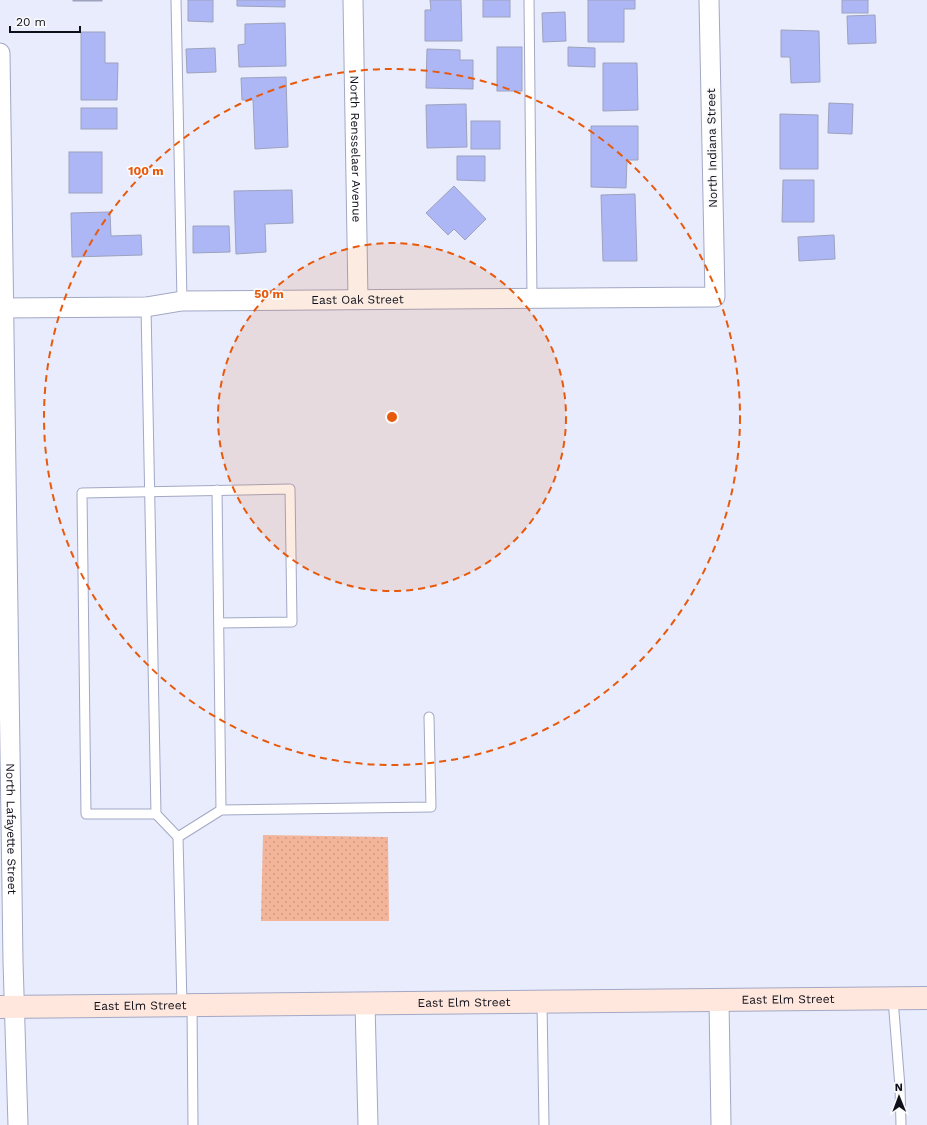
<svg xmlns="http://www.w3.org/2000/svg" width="927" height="1125" viewBox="0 0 927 1125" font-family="'Work Sans',sans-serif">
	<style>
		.park { fill: url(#park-dots) }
		.building { fill: #adb7f5; stroke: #9da2bd }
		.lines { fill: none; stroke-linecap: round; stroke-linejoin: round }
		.lane-casing { stroke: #a3a8c4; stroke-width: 11 }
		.street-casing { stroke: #a3a8c4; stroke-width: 21 }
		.secondary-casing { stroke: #a3a8c4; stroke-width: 24 }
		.lane { stroke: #fff; stroke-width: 9 }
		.street { stroke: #fff; stroke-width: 19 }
		.secondary { stroke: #ffe7dd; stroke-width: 22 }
		.ring { fill: none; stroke: #e8590c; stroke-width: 2; stroke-dasharray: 7 5 }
		.labels { text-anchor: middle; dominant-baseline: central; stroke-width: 3.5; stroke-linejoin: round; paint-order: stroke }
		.street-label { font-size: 12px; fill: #0e0f19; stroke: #fafafa }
		.centre { fill: #e8590c; stroke: #fafafa; stroke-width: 2 }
		.ring-label { font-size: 12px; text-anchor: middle; font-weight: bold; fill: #e8590c; stroke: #fafafa; stroke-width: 3.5; stroke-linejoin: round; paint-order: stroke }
	</style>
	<defs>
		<pattern id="park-dots" width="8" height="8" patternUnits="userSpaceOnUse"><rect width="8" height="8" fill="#f3b499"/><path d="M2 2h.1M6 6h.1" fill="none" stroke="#cf9a83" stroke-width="1.8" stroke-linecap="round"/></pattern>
	</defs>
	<rect width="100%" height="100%" fill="#e8ecfd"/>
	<polygon class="park" points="263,835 388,837 389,921 261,921"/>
	<g class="building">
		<rect x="73" y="0" width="29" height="1"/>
		<polygon points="188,0 213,0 213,22 188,21"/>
		<polygon points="237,0 285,0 285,7 237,6"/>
		<polygon points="430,0 461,0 462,41 425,41 425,10 431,10"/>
		<rect x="483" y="0" width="27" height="17"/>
		<polygon points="588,0 635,0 635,9 624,9 624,42 588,42"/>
		<rect x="842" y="0" width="26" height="13"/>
		<polygon points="565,12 566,41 543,42 542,13"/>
		<polygon points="875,15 876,43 848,44 847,16"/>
		<polygon points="285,23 286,66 239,67 238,45 245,44 245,24"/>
		<polygon points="781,30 819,31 820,82 791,83 790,57 781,57"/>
		<polygon points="81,32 105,32 105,63 118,63 117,100 81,100"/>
		<rect x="497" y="47" width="25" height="44"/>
		<polygon points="568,47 595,48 595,67 568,66"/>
		<polygon points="215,48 216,72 187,73 186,49"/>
		<polygon points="427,49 460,50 460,60 473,60 473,89 426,88"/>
		<polygon points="603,63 637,63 638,110 603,111"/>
		<polygon points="286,77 288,147 255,149 253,100 242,100 241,78"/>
		<polygon points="829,103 853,104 852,134 828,133"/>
		<polygon points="466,104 467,147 427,148 426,105"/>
		<rect x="81" y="108" width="36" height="21"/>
		<polygon points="780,114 818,115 818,169 780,169"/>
		<rect x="471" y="121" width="29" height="28"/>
		<polygon points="591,126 638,126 638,160 627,160 626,188 591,187"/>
		<rect x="69" y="152" width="33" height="41"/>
		<polygon points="457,156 485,156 485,181 457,180"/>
		<polygon points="783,180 814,180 814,222 782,222"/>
		<polygon points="454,186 486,219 465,240 454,229 448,235 426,213"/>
		<polygon points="292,190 293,223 265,224 266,252 236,254 234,191"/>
		<polygon points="635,194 637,261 603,261 601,195"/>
		<polygon points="110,212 111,236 141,235 142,255 72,257 71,213"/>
		<polygon points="193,226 229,226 230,252 193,253"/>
		<polygon points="834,235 835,259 799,261 798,237"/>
	</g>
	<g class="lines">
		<defs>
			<g id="lane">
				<polyline points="176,0 182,301"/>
				<polyline points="529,0 532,297"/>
				<polyline points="146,307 156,814 178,837 182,1005"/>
				<polyline points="217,490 221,810"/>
				<polyline points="156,814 86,814 82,493 290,489 292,622 219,623"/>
				<polyline points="178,837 221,810 431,807 429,717"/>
				<polyline points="893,999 900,1087 901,1125"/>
				<polyline points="542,1002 544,1125"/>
				<polyline points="192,1005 193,1125"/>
			</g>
			<g id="street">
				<path id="s1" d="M353,0L358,299"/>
				<path id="s2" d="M0,53L13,961L18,1125"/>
				<path id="s3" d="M0,308L146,307L182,301L715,297L709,0"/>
				<polyline points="719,1000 721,1125"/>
				<polyline points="365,1003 368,1125"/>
			</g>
			<g id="secondary">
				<path id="s4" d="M0,1007L927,998"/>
			</g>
		</defs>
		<use href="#lane" class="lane-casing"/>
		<use href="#street" class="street-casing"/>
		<use href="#secondary" class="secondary-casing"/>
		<use href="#lane" class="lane"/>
		<use href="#street" class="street"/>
		<use href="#secondary" class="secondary"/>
	</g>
	<circle cx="392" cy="417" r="174" fill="#e8590c" fill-opacity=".12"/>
	<g class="ring">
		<circle cx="392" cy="417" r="174"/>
		<circle cx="392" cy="417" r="348"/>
	</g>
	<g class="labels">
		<g class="street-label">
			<text transform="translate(712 148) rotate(-91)">North Indiana Street</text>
			<text stroke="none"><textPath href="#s1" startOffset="149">North Rensselaer Avenue</textPath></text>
			<text stroke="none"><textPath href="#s3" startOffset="358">East Oak Street</textPath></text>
			<text stroke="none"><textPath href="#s2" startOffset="776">North Lafayette Street</textPath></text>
			<text stroke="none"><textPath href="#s4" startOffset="788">East Elm Street</textPath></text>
			<text stroke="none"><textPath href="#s4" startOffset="464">East Elm Street</textPath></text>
			<text stroke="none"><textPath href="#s4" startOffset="140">East Elm Street</textPath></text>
		</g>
	</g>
	<circle cx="392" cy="417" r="6" class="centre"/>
	<g class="ring-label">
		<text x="146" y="175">100 m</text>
		<text x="269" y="298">50 m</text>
	</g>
	<g transform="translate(899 1097) rotate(359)" stroke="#fafafa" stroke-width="3" paint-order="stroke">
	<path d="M0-3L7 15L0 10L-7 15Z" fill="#0e0f19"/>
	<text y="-6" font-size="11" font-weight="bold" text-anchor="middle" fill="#0e0f19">N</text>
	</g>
	<path d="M10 26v6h70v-6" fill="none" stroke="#0e0f19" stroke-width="2"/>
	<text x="16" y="26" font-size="12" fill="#0e0f19" stroke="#fafafa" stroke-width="3" paint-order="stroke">20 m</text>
</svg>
